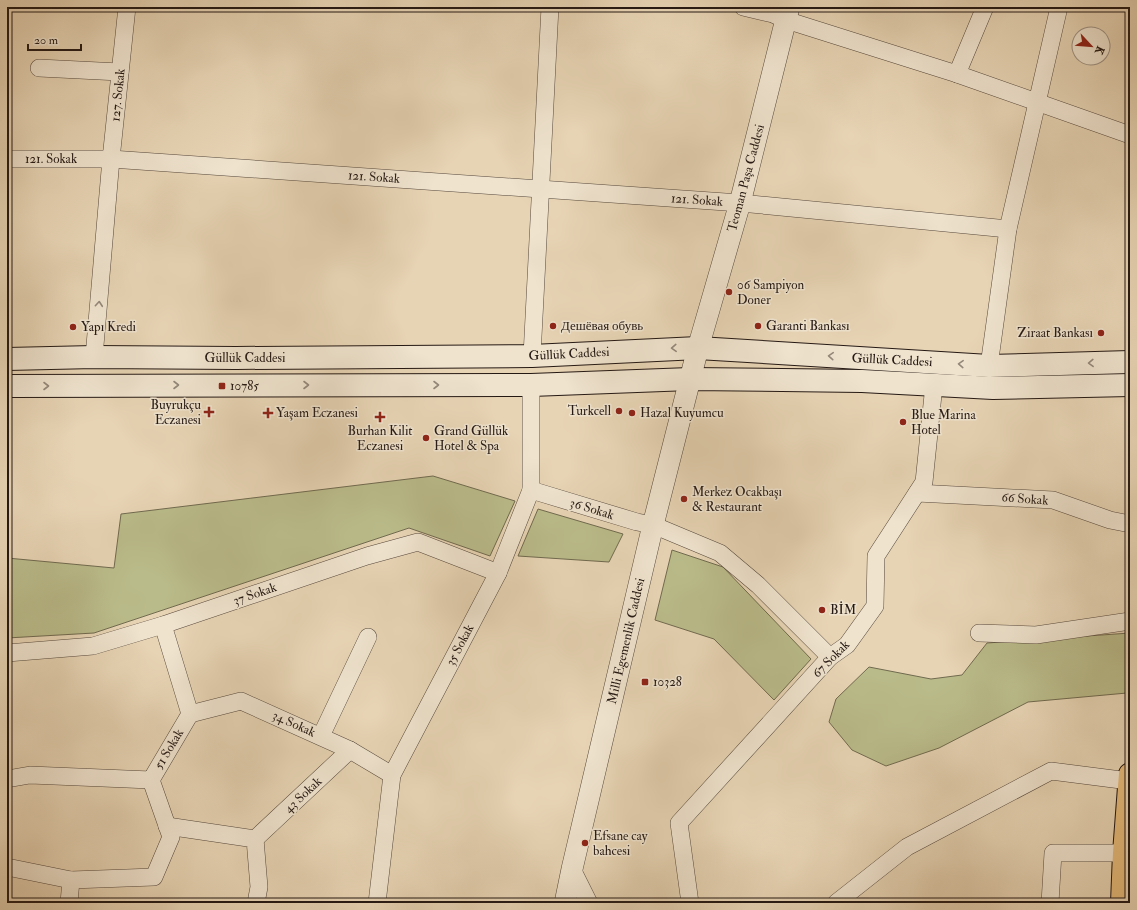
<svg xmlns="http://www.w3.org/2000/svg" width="1137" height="910" viewBox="0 0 1137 910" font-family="'IM FELL Double Pica',serif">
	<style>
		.green { fill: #babb8a; stroke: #706a4f }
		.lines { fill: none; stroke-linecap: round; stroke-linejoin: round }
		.minor-casing { stroke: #56483c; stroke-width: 18 }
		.tertiary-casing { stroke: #56483c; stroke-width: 22 }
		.secondary-casing { stroke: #251914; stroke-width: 24 }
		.primary-casing { stroke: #251914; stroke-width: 24 }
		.minor { stroke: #efe3ce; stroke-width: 17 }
		.tertiary { stroke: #efe3ce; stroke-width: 21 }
		.secondary { stroke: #efe3ce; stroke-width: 22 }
		.primary { stroke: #e4ba7a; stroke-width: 22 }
		.oneway { stroke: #94887a }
		.poi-dot { fill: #8f2418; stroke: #efe3ce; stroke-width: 1.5 }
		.labels { text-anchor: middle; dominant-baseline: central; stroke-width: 3; stroke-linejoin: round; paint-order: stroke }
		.street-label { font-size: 13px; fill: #251914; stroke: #efe3ce }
		.poi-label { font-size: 13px; fill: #251914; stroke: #efe3ce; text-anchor: start }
	</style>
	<rect width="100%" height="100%" fill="#e7d4b4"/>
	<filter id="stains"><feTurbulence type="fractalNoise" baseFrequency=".005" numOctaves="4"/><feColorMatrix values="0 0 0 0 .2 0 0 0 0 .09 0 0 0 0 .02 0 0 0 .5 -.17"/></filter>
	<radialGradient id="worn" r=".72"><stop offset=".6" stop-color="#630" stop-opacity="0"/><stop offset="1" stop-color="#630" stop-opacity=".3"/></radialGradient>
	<g class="green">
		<polygon points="433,476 515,501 490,556 409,528 94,633 7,638 7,558 114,568 121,514"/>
		<polygon points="538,509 623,534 609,562 518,556"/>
		<polygon points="672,550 723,567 811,659 774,700 714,639 655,620"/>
		<polygon points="1130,633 1130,679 1127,693 1028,702 939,748 886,766 852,750 829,722 836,699 869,667 931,679 962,675 987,643"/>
	</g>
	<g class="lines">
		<defs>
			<g id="minor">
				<polyline points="743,7 773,14 786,20 957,74 1130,135"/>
				<polyline points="39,68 120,72"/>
				<polyline points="957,74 985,7"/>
				<polyline points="7,159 111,159 740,203 1008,229"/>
				<polyline points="532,356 550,7"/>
				<polyline points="94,357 111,159 127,7"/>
				<polyline points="989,366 1008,229 1059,7"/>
				<polyline points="531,490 637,522 653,525 720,553 758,585 830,657"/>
				<polyline points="917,493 1053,500 1110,520 1130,524"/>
				<polyline points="979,633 1036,635 1130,621"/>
				<polyline points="7,653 93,646 163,625 367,556 418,542 498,573"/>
				<polyline points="190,714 241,701 350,750 392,775"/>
				<polyline points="321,736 368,637"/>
				<polyline points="7,779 30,775 151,780 190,714 163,625"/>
				<polyline points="167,826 255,839 259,887 256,903"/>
				<polyline points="255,839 350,750"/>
				<polyline points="7,867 71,880"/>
				<polyline points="572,869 589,903"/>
				<polyline points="69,903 71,880 154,877 171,837 151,780"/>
				<polyline points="377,903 392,775 498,573 531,490 531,385"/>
				<polyline points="690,903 679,823 830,657 847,645 875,606 876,556 924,482 934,385"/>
				<polyline points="836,903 907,847 1051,771 1129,781"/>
				<polyline points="1050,903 1053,853 1124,853"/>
			</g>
			<polyline id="tertiary" points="565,903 572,869 653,525 698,348 740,203 789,7"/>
			<g id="secondary">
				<polyline points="7,359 94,357 236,358 532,356 698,348 989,366 1130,362"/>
				<polyline points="7,386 531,385 690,379 862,381 993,388 1130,385"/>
			</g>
			<polyline id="primary" points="1122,903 1124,853 1130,774"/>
		</defs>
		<use href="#minor" class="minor-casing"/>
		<use href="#tertiary" class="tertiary-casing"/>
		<use href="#secondary" class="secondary-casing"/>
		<use href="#primary" class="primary-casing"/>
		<use href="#minor" class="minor"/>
		<use href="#tertiary" class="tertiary"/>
		<use href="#secondary" class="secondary"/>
		<use href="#primary" class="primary"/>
	</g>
	<defs><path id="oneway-chevron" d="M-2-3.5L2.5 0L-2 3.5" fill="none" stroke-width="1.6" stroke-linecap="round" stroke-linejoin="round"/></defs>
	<g class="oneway">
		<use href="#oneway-chevron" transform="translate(99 304) rotate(-85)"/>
		<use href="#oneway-chevron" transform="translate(674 348) rotate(177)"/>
		<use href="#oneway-chevron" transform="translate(831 356) rotate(-176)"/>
		<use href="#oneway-chevron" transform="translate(1091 363) rotate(178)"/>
		<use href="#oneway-chevron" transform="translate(961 364) rotate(-177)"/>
		<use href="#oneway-chevron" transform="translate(176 385)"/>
		<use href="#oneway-chevron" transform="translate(306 385)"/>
		<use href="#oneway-chevron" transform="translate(436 385)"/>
		<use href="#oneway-chevron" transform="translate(46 386)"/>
	</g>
	<g class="poi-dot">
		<circle cx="729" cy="292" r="4"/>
		<circle cx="553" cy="326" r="4"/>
		<circle cx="758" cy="326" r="4"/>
		<circle cx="73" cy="327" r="4"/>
		<circle cx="1101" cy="333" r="4"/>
		<rect x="218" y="382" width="8" height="8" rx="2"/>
		<circle cx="619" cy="411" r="4"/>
		<path d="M207 406h4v4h4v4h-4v4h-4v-4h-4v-4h4z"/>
		<path d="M266 407h4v4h4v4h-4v4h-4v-4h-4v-4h4z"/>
		<circle cx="632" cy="413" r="4"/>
		<path d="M378 411h4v4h4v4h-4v4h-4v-4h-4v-4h4z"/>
		<circle cx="903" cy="422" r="4"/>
		<circle cx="426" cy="438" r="4"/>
		<circle cx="684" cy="499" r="4"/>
		<circle cx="822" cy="610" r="4"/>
		<rect x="641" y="678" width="8" height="8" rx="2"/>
		<circle cx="585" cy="843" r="4"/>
	</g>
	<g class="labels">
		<g class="street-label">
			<text transform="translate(118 95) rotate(-84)">127. Sokak</text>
			<text x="51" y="159">121. Sokak</text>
			<text transform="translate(374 177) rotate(4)">121. Sokak</text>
			<text transform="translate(746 178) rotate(-75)">Teoman Paşa Caddesi</text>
			<text transform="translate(697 200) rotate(4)">121. Sokak</text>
			<text transform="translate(569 354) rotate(-3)">Güllük Caddesi</text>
			<text x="245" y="358">Güllük Caddesi</text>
			<text transform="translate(892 360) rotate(3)">Güllük Caddesi</text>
			<text transform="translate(1025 499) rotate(4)">66 Sokak</text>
			<text transform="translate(592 509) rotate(17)">36 Sokak</text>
			<text transform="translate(255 594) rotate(-19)">37 Sokak</text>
			<text transform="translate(626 641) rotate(-77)">Milli Egemenlik Caddesi</text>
			<text transform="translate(460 645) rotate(-62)">35 Sokak</text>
			<text transform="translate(831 659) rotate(-45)">67 Sokak</text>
			<text transform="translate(294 724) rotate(24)">34 Sokak</text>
			<text transform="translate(169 749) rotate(-59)">51 Sokak</text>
			<text transform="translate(303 795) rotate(-43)">43 Sokak</text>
		</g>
		<g class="poi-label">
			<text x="737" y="285">06 Sampiyon<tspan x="737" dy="15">Doner</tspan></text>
			<text x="561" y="326">Дешёвая обувь</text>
			<text x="766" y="326">Garanti Bankası</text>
			<text x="81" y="327">Yapı Kredi</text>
			<text x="1093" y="333" text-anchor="end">Ziraat Bankası</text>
			<text x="230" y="386">10785</text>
			<text x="201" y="405" text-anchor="end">Buyrukçu<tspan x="201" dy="15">Eczanesi</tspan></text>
			<text x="611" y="411" text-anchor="end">Turkcell</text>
			<text x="276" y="413">Yaşam Eczanesi</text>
			<text x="640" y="413">Hazal Kuyumcu</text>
			<text x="911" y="415">Blue Marina<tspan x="911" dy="15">Hotel</tspan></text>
			<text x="380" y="431" text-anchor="middle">Burhan Kilit<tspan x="380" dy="15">Eczanesi</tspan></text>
			<text x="434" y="431">Grand Güllük<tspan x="434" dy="15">Hotel &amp; Spa</tspan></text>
			<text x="692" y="492">Merkez Ocakbaşı<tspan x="692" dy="15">&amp; Restaurant</tspan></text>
			<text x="830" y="610">BİM</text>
			<text x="653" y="682">10328</text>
			<text x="593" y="836">Efsane cay<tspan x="593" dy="15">bahcesi</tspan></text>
		</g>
	</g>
	<rect width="1137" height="910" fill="none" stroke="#e7d4b4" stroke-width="24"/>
	<rect x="8" y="8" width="1121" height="894" fill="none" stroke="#251914" stroke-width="2"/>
	<rect x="12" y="12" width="1113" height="886" fill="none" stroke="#251914"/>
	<g transform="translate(1091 46) rotate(116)"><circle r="19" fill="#efe3ce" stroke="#9e9284"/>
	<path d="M0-3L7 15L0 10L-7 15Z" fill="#8f2418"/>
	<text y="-6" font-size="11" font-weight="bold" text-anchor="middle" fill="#251914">K</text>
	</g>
	<path d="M28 44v6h53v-6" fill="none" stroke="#251914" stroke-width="2"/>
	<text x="34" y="44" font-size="12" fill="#251914" stroke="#efe3ce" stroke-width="3" paint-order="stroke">20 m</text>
	<rect width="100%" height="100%" filter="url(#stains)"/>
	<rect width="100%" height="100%" fill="url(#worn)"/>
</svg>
